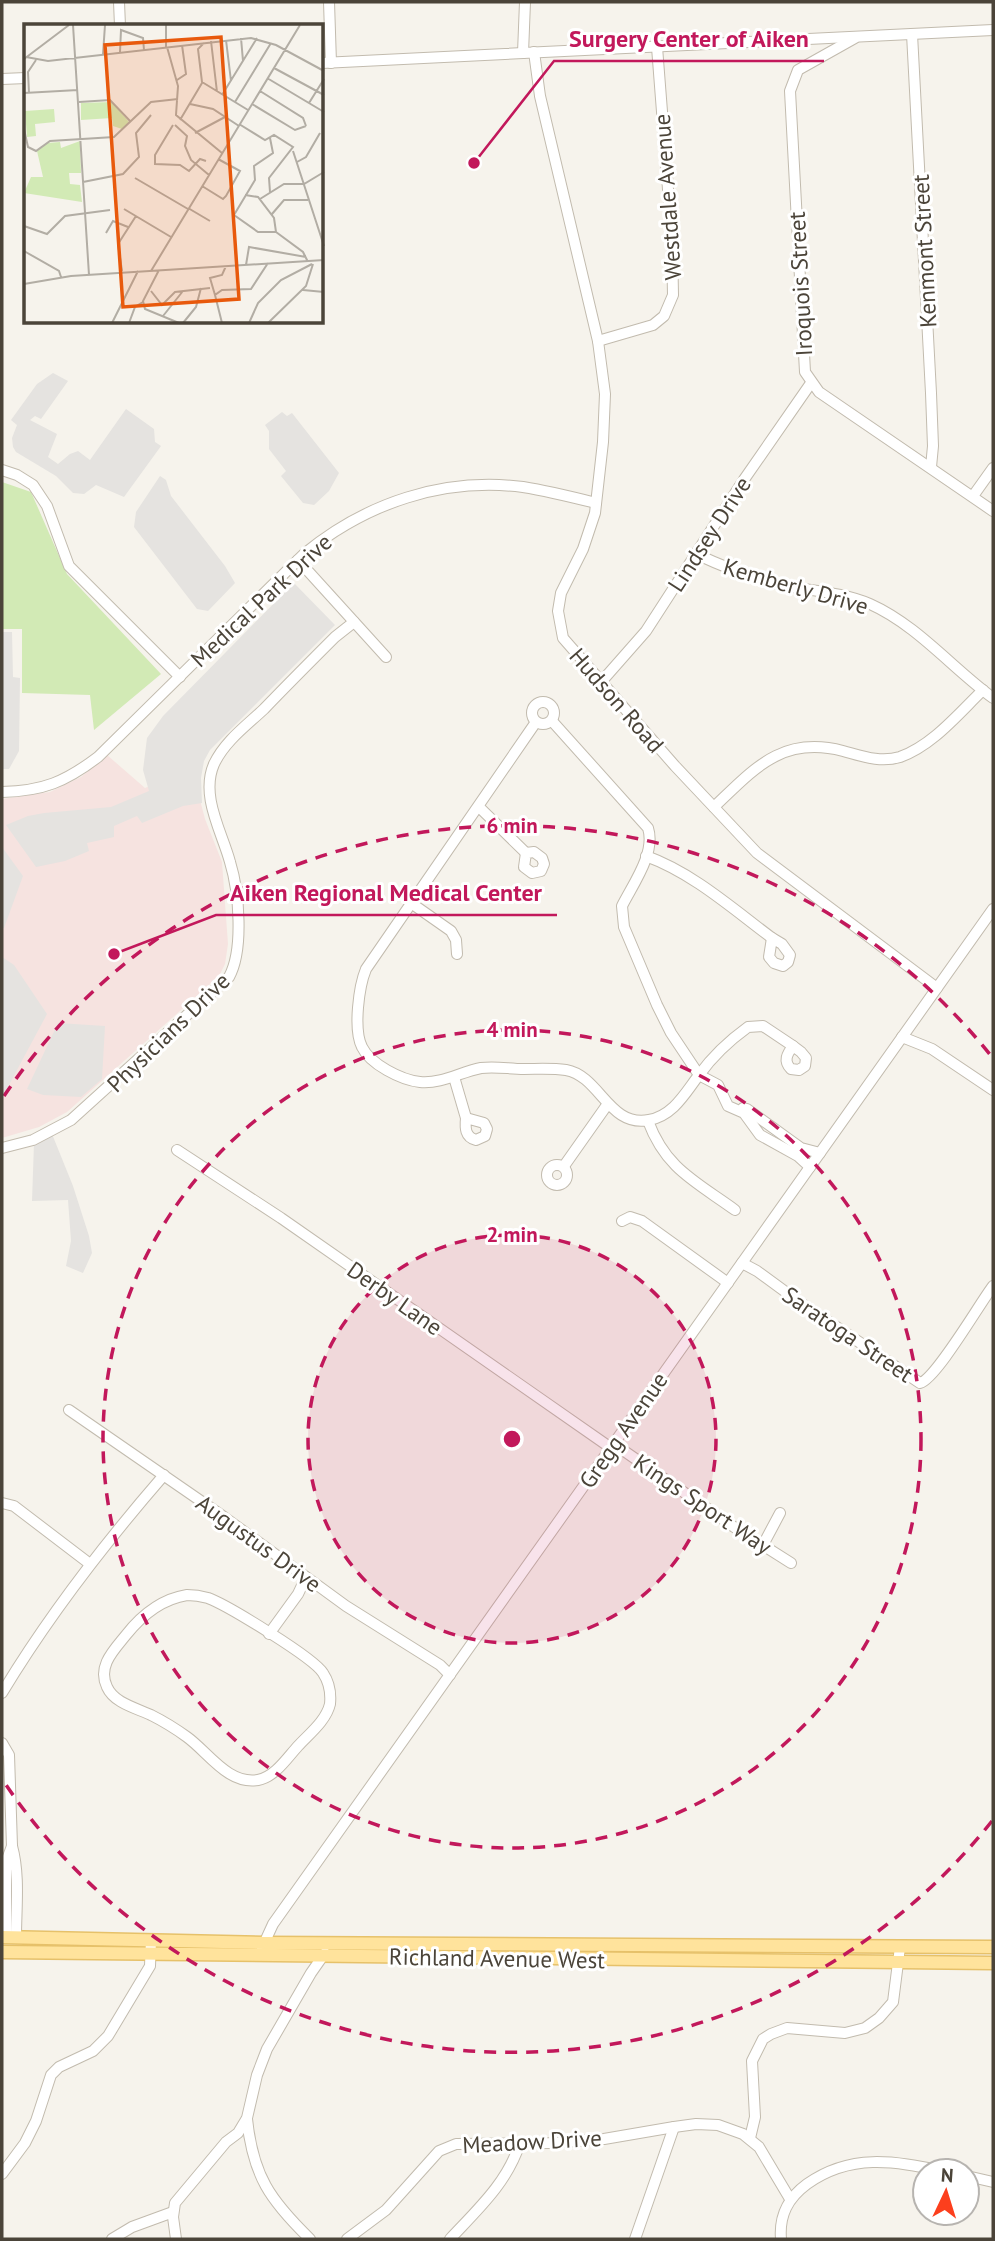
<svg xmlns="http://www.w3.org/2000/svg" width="995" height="2241" viewBox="0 0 995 2241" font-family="'PT Sans',sans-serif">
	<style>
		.medical { fill: #f6e3e0 }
		.green { fill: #d2eab5 }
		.parking { fill: #e5e3e0 }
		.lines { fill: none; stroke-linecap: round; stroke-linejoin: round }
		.minor-casing { stroke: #c2bbae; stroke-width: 12 }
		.major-casing { stroke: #e6c16a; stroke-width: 15 }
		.minor { stroke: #fff; stroke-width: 10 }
		.major { stroke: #ffe39c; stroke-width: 12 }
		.ring { fill: none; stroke: #c2185b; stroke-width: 3.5; stroke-dasharray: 12 9 }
		.labels { text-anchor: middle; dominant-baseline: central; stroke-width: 6; stroke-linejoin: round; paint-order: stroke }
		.street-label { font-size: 23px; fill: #4b4439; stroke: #fff }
		.inset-road { fill: none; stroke: #b2ada4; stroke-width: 2 }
		.view { fill: #e8590c; fill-opacity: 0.15; stroke: #e8590c; stroke-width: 3.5 }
		.inset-edge { fill: none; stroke: #4b4439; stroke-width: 3.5 }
		.centre { fill: #c2185b; stroke: #fff; stroke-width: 3.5 }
		.ring-label { font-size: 21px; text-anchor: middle; font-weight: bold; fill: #c2185b; stroke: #fff; stroke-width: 6; stroke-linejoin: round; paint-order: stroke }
		.leader { fill: none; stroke: #c2185b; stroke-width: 2.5 }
		.callout-dot { fill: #c2185b; stroke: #fff; stroke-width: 2.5 }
		.callout-label { font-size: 24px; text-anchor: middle; font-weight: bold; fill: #c2185b; stroke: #fff; stroke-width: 6; stroke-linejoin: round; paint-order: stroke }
	</style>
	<rect width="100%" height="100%" fill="#f6f3ec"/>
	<polygon class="medical" points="107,755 145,788 165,780 199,796 205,819 222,862 228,944 225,964 219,976 67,1112 39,1127 2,1138 2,799 50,792 81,777"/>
	<polygon class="green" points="2,482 31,492 67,574 161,674 94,730 90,695 22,693 22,629 2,629"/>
	<g class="parking">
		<polygon points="53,373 68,381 41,419 35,416 30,420 57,434 48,457 58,464 70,454 78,451 90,460 126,409 154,429 155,442 161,446 124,497 96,485 84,494 73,493 56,476 16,452 13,447 12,438 17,425 11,420 37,384"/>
		<polygon points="282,412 287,416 292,413 339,473 329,491 314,505 303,503 281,476 286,471 269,449 269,431 265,425"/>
		<polygon points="160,476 166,480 171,496 225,566 235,583 208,611 197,609 134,527 136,512"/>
		<polygon points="294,583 335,625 210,750 204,761 201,778 202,803 183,806 142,823 137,816 114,826 114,837 87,843 89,851 65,861 36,867 6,825 28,816 44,813 111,807 149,791 143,770 147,738 163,716"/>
		<polygon points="2,632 12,632 13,677 20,678 19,751 9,769 2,769"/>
		<polygon points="2,847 23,876 4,928 2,928"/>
		<polygon points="2,957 14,965 47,1014 2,1098"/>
		<polygon points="58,1023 105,1026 102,1079 81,1097 43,1095 27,1089"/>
		<polygon points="52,1134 73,1186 89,1236 92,1253 83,1273 66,1266 71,1241 68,1200 32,1201 34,1143"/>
	</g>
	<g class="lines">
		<defs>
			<g id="minor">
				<polyline points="119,2 120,26"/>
				<polyline points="329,2 331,63"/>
				<polyline points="912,34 931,393 933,446 931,467"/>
				<polyline points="855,38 798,70 790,91 805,372 819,392 993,511"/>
				<polyline points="534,52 540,96 598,341 605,394 603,442 595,513 583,549 561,593 558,611 563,638 675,766 757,853 937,988"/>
				<polyline points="523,53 525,2"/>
				<polyline points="322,63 993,30"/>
				<polyline points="2,79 26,78"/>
				<polyline points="598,341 653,325 664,316 673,295 672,241 657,47"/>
				<polyline points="2,470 17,475 33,485 47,506 69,566 180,677"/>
				<polyline points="973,496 993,468"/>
				<path d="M696,554C724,567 751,578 781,585C811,591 842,592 870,604C917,625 952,668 993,698"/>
				<polyline points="298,560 386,657"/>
				<polyline points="602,681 646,631 743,481 811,383"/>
				<circle cx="543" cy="713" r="11"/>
				<path d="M552,721L648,828C656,853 633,884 622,906L624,927L657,1005L671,1033L699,1075L718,1085L728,1106L744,1113L760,1135L798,1156L810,1167"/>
				<path d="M536,722L366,969C359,986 353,1029 362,1047C370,1064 401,1080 420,1082C442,1084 460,1072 481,1068C496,1066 509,1069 524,1069C538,1069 552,1068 566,1070C600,1076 609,1128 649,1120C674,1115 685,1093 699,1075C712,1057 730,1040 748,1027L763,1026L793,1046"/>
				<path d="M2,792C43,791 65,782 98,757L304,554C366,503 443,477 523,487C548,491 572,497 596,503"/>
				<polyline points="479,807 526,853"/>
				<path d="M714,807C754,769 782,735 843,751C862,756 880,763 900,757C933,745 958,714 983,690"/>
				<polygon points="534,852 542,858 544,864 541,871 532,873 524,867 526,853"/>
				<path d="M646,856C693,873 733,909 772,938"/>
				<polyline points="411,903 451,931 456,940 457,954"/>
				<polygon points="772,938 782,944 790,955 788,962 783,966 774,963 769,957"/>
				<polyline points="902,1037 932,1049 993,1090"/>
				<path d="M793,1046L801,1052L806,1058L805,1066L799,1070L791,1069C783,1061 787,1054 793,1046Z"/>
				<polyline points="454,1077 466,1118"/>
				<polyline points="743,1108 747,1109 801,1148 820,1153"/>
				<path d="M466,1118L484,1123L487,1129L485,1136L476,1140C465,1137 465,1128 466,1118Z"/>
				<path d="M648,1121C666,1169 695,1181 735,1210"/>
				<path d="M2,1148L33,1140L71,1120L229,977C244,950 239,891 230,862C222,832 200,796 214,764C225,741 246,726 264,709C287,685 311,661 335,637L354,622"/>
				<polyline points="177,1150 281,1218 611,1448"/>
				<circle cx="557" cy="1175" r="10"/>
				<polyline points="564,1166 607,1105"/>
				<polyline points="622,1221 630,1217 642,1221 728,1283"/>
				<path d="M742,1263L757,1271L798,1301L920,1383C936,1379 980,1303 993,1286"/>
				<polyline points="69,1410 224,1517 346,1606 440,1665 450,1675"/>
				<polyline points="614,1444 734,1527 791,1563"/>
				<polyline points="2,1503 14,1506 90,1564"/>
				<polyline points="763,1545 780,1513"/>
				<path d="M187,1595C194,1595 201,1596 208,1598C227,1605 314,1658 323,1673C329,1682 331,1694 330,1704C326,1721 309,1734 298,1746C287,1758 275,1777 258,1780C228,1785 208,1752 187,1737C176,1729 163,1721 151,1715C136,1708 114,1703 107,1687C97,1666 114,1650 126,1635C141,1616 162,1599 187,1595Z"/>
				<polyline points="269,1634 298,1594 306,1577"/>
				<path d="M2,1693C49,1615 105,1543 164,1475"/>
				<path d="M2,1743L9,1755L12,1846C20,1875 16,1908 16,1937"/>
				<polyline points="6,1937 6,1862 12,1846"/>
				<polyline points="262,1948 273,1924 993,909"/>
				<path d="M247,2119C253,2176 270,2200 310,2239"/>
				<polyline points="750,2138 755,2117 752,2061 763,2039 771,2034 787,2028 845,2033 865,2028 879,2018 893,2002 900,1947"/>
				<polyline points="2,2174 25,2143 36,2121 51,2075 59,2067 93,2051 108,2036 150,1966 151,1940"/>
				<polyline points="967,2176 993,2182"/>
				<polyline points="112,2239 132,2227 173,2212"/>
				<polyline points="176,2239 173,2217 175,2203 226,2142 238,2133 247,2118 257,2075 267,2049 311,1973 325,1953"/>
				<polyline points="347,2239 386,2210 439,2151 456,2144 551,2143 604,2139 674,2127 696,2124 718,2125 743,2134 759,2147 790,2199"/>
				<path d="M450,2239C478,2209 507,2183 520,2143"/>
				<polyline points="635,2239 674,2127"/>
				<path d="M781,2239C779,2215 788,2198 807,2184C851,2153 893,2161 943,2171"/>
			</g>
			<g id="major">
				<polyline points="2,1937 264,1943 993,1947"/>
				<polyline points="2,1952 993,1963"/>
			</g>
		</defs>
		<use href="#minor" class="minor-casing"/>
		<use href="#major" class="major-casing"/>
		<use href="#minor" class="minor"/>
		<use href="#major" class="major"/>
	</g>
	<circle cx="512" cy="1439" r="204" fill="#c2185b" fill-opacity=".12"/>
	<g class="ring">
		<circle cx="512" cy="1439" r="204"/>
		<circle cx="512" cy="1439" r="409"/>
		<path d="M992 1821A613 613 0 0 1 4 1782M4 1096A613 613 0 0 1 992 1057"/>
	</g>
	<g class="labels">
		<g class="street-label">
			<text transform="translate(667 197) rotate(-94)">Westdale Avenue</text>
			<text transform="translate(924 251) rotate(-93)">Kenmont Street</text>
			<text transform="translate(800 284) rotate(-93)">Iroquois Street</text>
			<text transform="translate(709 534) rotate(-57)">Lindsey Drive</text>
			<text transform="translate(796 586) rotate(16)">Kemberly Drive</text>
			<text transform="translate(261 600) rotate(-43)">Medical Park Drive</text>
			<text transform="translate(617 700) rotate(49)">Hudson Road</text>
			<text transform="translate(168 1032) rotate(-44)">Physicians Drive</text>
			<text transform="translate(395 1298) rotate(35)">Derby Lane</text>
			<text transform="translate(848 1334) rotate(34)">Saratoga Street</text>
			<text transform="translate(623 1430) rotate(-55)">Gregg Avenue</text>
			<text transform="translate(703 1504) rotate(34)">Kings Sport Way</text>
			<text transform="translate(259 1543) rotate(36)">Augustus Drive</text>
			<text transform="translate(497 1958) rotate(1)">Richland Avenue West</text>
			<text transform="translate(532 2141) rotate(-3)">Meadow Drive</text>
		</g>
	</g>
	<g transform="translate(24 24)">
		<rect width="299" height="299" fill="#f6f3ec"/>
		<path d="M88,78L105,98L98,105L89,102L88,94L57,96V79ZM30,85L31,98L11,100L12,112L3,113L1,87ZM56,117L57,149H45L46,160L56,161L58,178L0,169L7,153H19L13,127L23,119L36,118L37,124Z" fill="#d2eab5"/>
		<path class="inset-road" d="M49,1L65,251M142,1V23M217,14L219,37M202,16L207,57M187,17L193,68M180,19L174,25L178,58L224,86M143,23L154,62L152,91L198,129M96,28L97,6L119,14L120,26M79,30L81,1M2,33L24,37L227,14L252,21L300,47M0,35L45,1M250,44L300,71M243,54L300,88M153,56L162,50L158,21M236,67L279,94L282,102M0,69L54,66M5,69L4,48L12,36M198,71L233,14M55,78L86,76L107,98M211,78L247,19M285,79L300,55M166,80L189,85L215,102M228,80L271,106L282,102M156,96L178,59M215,100L241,116L250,111L269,123L245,154L246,168M149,101L131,131V140L156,141L165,147L176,135L182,137M151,101L163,112L161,122L167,136L185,151M0,105L4,123L12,127L26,117L90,113L127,78L154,75M171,109L201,93M246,114L249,129L230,142L231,156L210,191L234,208H252M269,127L300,222M273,138L282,133L296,109M111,154L164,185M59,158L99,150L115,133L112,109L127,91M178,162L199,175L202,172L216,147L194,135M221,171L234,173L250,194L252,208L279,228L284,238M236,175L260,160H280L300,148M164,184L186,197M100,185L147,213M248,190L260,176H284M0,202L23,210L41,192L86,186M82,209L89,197L104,203M0,227L35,247L37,253M222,241L225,223L282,233M135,246L119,277L121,285L155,299M98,247L94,220L112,192M127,247L276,1M0,260L47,252L300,236M279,266L300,268M127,267L138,281L151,268L186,264M191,271L186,254L198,251L202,242M139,292L159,267M88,299L114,247M105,299L111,283L119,278M159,299L172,283L177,264M198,299L191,271L198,266L227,265L244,239M225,299L234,279L257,256L288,240M244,299L282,262L289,240"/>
		<path class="view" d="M197,13L215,275L99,283L81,21Z"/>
		<rect width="299" height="299" class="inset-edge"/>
	</g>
	<circle cx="512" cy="1439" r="10" class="centre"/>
	<g class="ring-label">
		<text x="512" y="833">6 min</text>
		<text x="512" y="1037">4 min</text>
		<text x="512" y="1242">2 min</text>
	</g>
	<path class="leader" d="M474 163L554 61H824M114 954L216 915H557"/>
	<g class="callout-dot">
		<circle cx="474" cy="163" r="7"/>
		<circle cx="114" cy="954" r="7"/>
	</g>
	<g class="callout-label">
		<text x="689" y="47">Surgery Center of Aiken</text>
		<text x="386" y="901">Aiken Regional Medical Center</text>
	</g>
	<rect width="995" height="2241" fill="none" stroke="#4b4439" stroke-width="7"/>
	<g transform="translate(946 2192) rotate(4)"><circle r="33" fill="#ffffff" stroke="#b7b4b0" stroke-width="2"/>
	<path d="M0-5L12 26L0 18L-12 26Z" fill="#fc3f1d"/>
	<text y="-10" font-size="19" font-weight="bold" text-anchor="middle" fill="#4b4439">N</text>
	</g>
</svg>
